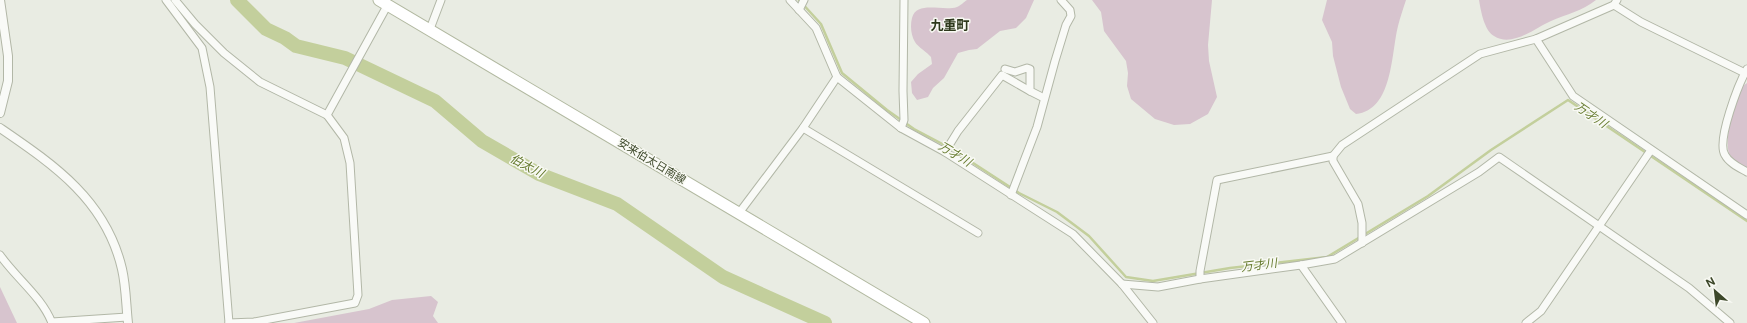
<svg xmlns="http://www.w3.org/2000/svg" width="1747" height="323" viewBox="0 0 1747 323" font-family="'Public Sans','Noto Sans JP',sans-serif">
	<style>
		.green { fill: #d7c4ce }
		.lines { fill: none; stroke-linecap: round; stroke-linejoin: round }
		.stream { stroke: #c3cf9c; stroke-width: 2.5 }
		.river { stroke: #c3cf9c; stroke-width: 14 }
		.minor-casing { stroke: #b2b7a7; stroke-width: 9 }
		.tertiary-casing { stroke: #b2b7a7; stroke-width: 10 }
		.primary-casing { stroke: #b2b9a1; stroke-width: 13 }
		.minor { stroke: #f9faf7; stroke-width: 7 }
		.tertiary { stroke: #f9faf7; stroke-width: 8 }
		.primary { stroke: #fff; stroke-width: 11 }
		.labels { text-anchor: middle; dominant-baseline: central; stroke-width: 3; stroke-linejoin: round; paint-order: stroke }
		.street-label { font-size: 11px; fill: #3c4729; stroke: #f8f9f3 }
		.water-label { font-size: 12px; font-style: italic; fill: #657a2e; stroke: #f8f9f3 }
		.quarter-label { font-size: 13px; font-weight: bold; fill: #2d381b; stroke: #f8f9f3 }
	</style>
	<rect width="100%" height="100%" fill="#e9ece3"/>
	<g class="green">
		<path d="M967,0H1034L1026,18L1016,28L1000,31L977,49L969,50L958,53L944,78L933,88L928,97L917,100L912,93L911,82L918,74L932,64L931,57C927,52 918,47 915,42C911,35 910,26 912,18C917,0 943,12 957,7C960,6 964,2 967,0Z"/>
		<polygon points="1092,0 1212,0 1208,45 1209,61 1217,97 1208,114 1190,124 1174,125 1155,119 1131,99 1127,86 1128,73 1126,61 1104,31 1101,12"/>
		<path d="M1327,0H1406C1403,9 1400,18 1398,26C1391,54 1393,110 1356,114L1350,109L1341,87L1333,56L1332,42L1322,20Z"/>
		<path d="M1479,0H1596C1582,11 1567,14 1551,21C1535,28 1512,48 1494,36C1484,30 1481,11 1479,0Z"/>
		<path d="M1747,83V170C1741,166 1732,160 1729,153C1724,140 1734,89 1747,83Z"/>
		<polygon points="0,287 17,323 0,323"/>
		<polygon points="431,296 438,302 433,316 438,323 294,323 369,309 392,300"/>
	</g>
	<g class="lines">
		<polyline class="stream" points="799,0 821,24 842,73 887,110 914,129 950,148 1019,193 1057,212 1089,236 1126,277 1153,281 1230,268 1327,257 1428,196 1491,150 1568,100 1747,221"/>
		<polyline class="river" points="237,0 266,29 285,38 296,46 345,58 435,101 482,141 539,174 617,204 723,277 825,323"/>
		<defs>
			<g id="minor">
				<polyline points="166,0 202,48 210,87 229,323"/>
				<polyline points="175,0 195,24 224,53 260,82 327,115"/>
				<polyline points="790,0 816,28 837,77 901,128 945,152 1073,234 1122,284 1153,323"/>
				<polyline points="1614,5 1641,22 1745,73"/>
				<polyline points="799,10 804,0"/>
				<polyline points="430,29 441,0"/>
				<polyline points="1536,39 1573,96 1747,215"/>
				<polyline points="1005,69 1015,72 1027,68 1030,69 1030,91 1044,98"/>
				<path d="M1747,69C1739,83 1716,141 1725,155C1729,163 1740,168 1747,172"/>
				<polyline points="803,128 978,233"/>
				<polyline points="901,128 904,120 903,91 904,0"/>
				<polyline points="945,152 958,131 1002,75 1030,91"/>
				<polyline points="1011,195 1037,127 1055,61 1066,25 1071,16 1070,10 1061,0"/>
				<polyline points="739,213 803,128 837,77"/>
				<polyline points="1362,243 1362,223 1358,204 1333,161 1333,156 1342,145 1480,54 1536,39 1614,5 1617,0"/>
				<path d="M0,255C16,278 42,297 52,323"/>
				<polyline points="1301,265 1342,323"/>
				<polyline points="1200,279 1200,271 1217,180 1333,156"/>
				<polyline points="1122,284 1158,287 1200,279 1301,265 1335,259 1479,172 1499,157 1689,288 1730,323"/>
				<polyline points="52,322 127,317"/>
				<polyline points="229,323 254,322 355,303 358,295 350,163 344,138 327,115 387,6"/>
				<polyline points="1526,323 1541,311 1651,150"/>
			</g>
			<g id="tertiary">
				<polyline points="0,113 8,81 8,56 0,0"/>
				<path d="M0,128C54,165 106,200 122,269C126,286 126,305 128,323"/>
			</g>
			<polyline id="primary" points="379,0 924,323"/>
		</defs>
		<use href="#minor" class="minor-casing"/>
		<use href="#tertiary" class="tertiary-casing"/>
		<use href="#primary" class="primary-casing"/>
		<use href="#minor" class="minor"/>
		<use href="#tertiary" class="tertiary"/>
		<use href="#primary" class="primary"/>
	</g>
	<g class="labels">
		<g class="street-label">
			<text transform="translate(652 161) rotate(31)">安来伯太日南線</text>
		</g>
		<g class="water-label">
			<text transform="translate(1591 115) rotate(34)">万才川</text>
			<text transform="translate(955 154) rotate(31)">万才川</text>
			<text transform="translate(527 166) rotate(28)">伯太川</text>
			<text transform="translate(1259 265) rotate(-7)">万才川</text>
		</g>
		<g class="quarter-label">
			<text x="950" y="25">九重町</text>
		</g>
	</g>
	<g transform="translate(1715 291) rotate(332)" stroke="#f8f9f3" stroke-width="3" paint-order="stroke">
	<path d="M0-3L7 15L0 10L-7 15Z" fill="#3c4729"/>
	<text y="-6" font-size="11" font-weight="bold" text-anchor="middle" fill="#3c4729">N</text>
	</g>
</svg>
